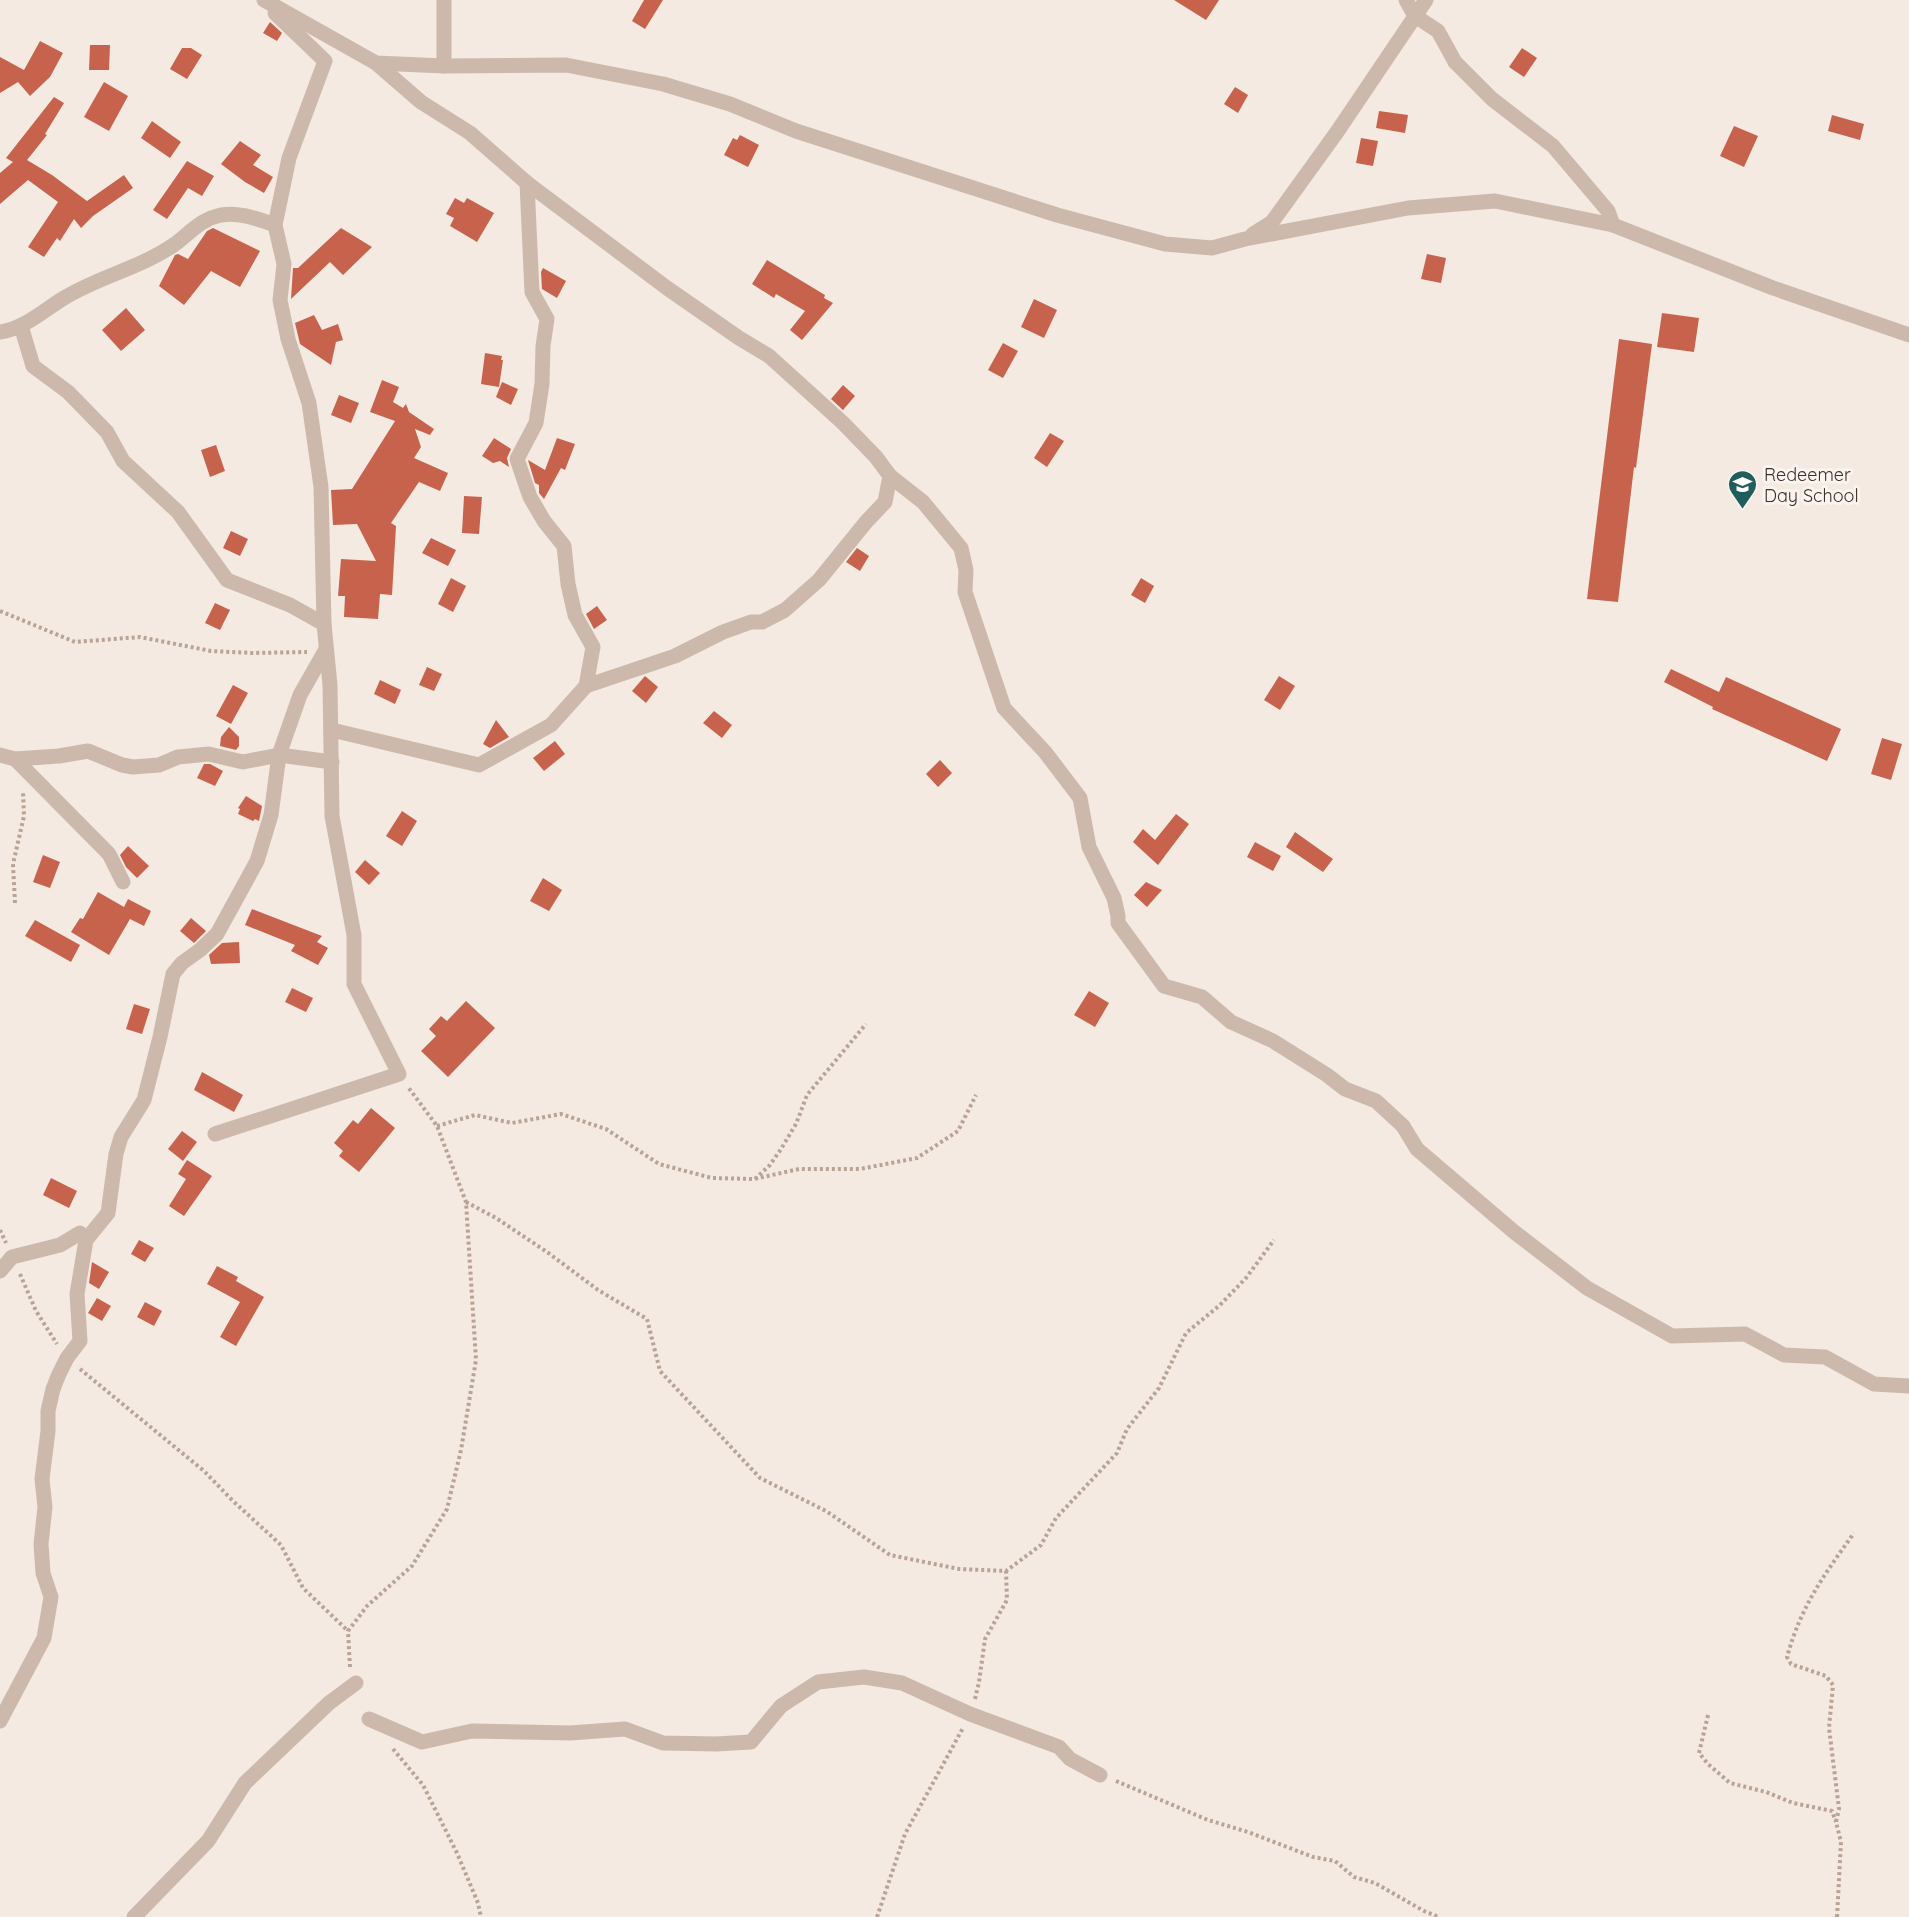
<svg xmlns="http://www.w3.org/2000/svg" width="1909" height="1917" viewBox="0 0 1909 1917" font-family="Quicksand,sans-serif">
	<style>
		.building { fill: #c7634c }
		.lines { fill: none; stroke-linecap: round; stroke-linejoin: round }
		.path { stroke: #b9a396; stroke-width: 4; stroke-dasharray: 3 3; stroke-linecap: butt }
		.minor { stroke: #cdb9ac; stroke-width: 15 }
		.labels { text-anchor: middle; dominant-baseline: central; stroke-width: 6; stroke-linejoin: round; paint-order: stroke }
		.poi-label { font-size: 18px; fill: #3b2f2b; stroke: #fbf4ee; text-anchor: start }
	</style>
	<rect width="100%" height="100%" fill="#f4eae1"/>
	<g class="building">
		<polygon points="644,0 663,0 645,29 632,21"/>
		<polygon points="1174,0 1219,0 1206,20"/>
		<polygon points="270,22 282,33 277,41 263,33"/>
		<polygon points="40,41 63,53 50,77 30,96 18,82 0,93 0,57 24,70"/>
		<polygon points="90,45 110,45 109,70 89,70"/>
		<polygon points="182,48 191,48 202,55 187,79 170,69"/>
		<polygon points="1522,48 1537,58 1524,77 1509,67"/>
		<polygon points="104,82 128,96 109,131 84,117"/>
		<polygon points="1235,87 1248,95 1238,113 1224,104"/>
		<polygon points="54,97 64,103 45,134 47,135 27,160 52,175 87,201 124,175 133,188 93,216 81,228 74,219 60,241 57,238 44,257 28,247 58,202 28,180 0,204 0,173 13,162 6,158"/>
		<polygon points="1379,111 1408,115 1405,133 1376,128"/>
		<polygon points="1832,115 1864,124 1860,140 1828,131"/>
		<polygon points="152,121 181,142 170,158 141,138"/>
		<polygon points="1734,126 1758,136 1744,167 1720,156"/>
		<polygon points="740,135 759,145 748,167 724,155 733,138 737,140"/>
		<polygon points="1361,138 1378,141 1373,166 1356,163"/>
		<polygon points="240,141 261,155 253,165 273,177 264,193 245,182 221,164"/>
		<polygon points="187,161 214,176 202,196 188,188 167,219 153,210"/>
		<polygon points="455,198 464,203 467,198 494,213 477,242 450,226 454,218 446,214"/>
		<polygon points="213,228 260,251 240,287 211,271 184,305 159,286 175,255 178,254 188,259 207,231"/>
		<polygon points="341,228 372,247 343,275 330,262 291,299 293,268 298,268"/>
		<polygon points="1427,254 1446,258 1441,283 1421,279"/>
		<polygon points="767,260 825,295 824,298 833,303 802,340 790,330 805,311 776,294 774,298 752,284"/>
		<polygon points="543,268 566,281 557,298 542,289 541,272"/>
		<polygon points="1034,299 1057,310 1044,338 1021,327"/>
		<polygon points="126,308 145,330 121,351 102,330"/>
		<polygon points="1662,313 1699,318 1694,352 1657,347"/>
		<polygon points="314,315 322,330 338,324 343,340 336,342 331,365 300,344 295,323"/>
		<polygon points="1619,339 1652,344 1636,468 1634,467 1618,602 1587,599"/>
		<polygon points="1003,343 1018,351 1003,378 988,370"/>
		<polygon points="485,353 502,356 501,360 503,360 499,387 481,384"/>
		<polygon points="382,380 399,387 393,402 403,408 406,404 409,412 434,429 430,435 415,429 421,447 414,458 448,473 440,491 419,482 391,523 396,526 392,595 380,594 378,619 344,617 345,596 338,596 341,559 376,561 357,524 333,525 331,490 352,489 395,421 370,412"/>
		<polygon points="502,382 518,389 511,405 496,397"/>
		<polygon points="843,385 855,396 843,410 831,399"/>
		<polygon points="339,395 359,403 351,423 331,415"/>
		<polygon points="1050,433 1064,441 1047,467 1034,458"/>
		<polygon points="494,438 511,449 507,458 509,467 500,461 493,463 482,456"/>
		<polygon points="557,438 575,444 565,470 561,468 544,499 539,493 539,485 535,483 528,460 545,470"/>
		<polygon points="216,445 225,471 210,477 201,450"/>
		<polygon points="464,496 482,497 479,534 462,533"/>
		<polygon points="231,531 248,539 240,556 223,548"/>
		<polygon points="431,538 456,550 448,566 422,553"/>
		<polygon points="857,548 869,556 860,571 846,562"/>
		<polygon points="451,578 466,586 453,612 438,604"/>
		<polygon points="1141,578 1154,586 1145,603 1131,595"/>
		<polygon points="215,603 230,610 220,630 205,623"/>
		<polygon points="597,606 607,620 594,629 586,614"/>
		<polygon points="427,667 442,674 434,691 419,685"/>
		<polygon points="1671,669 1719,692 1726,677 1841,729 1827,761 1712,709 1713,707 1664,682"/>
		<polygon points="645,676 658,687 646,703 632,691"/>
		<polygon points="1279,676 1295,686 1280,710 1264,700"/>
		<polygon points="380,680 401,690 395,704 374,694"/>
		<polygon points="233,685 248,693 231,724 216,716"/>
		<polygon points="714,711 732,725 722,738 703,723"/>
		<polygon points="496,720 509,737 490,748 483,744"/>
		<polygon points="229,727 239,737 239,746 236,750 220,746 221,737"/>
		<polygon points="1882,738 1902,744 1891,780 1871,774"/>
		<polygon points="555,741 565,754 544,771 533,758"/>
		<polygon points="940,760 952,773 938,787 926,774"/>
		<polygon points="204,764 210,764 223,771 215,786 197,778"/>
		<polygon points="246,796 262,806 259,821 255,819 253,821 238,814 240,809 238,808"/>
		<polygon points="402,811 417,821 402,846 386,836"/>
		<polygon points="1176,814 1189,824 1158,865 1133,842 1143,829 1155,840"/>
		<polygon points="1295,832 1333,859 1323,872 1286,847"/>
		<polygon points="1255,842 1281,856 1273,871 1247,857"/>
		<polygon points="128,846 149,866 137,878 126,867 120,855"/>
		<polygon points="43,855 60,862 50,888 33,882"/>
		<polygon points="365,860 380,873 369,885 355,872"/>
		<polygon points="543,878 562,890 549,911 530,901"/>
		<polygon points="1146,882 1162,890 1147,907 1134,895"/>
		<polygon points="98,892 124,907 128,899 151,911 144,926 130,919 109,955 71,932 80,918 83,919"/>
		<polygon points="252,909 322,936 317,942 328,948 318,965 291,951 295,945 245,925"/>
		<polygon points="191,918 206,931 194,943 180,931"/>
		<polygon points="35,920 80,945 71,962 25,936"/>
		<polygon points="239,942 240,963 211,964 209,955 222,943"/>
		<polygon points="292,988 313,998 306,1012 285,1002"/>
		<polygon points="1089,991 1109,1003 1095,1027 1074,1015"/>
		<polygon points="466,1001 495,1028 448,1077 421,1051 436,1036 429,1029 441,1016 447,1021"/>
		<polygon points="134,1004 150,1009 142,1034 126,1029"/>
		<polygon points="202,1072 243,1095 234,1112 194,1090"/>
		<polygon points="371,1108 395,1128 359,1172 339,1156 343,1151 334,1143 353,1120 358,1124"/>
		<polygon points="182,1131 197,1142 183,1161 168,1149"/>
		<polygon points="187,1160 212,1176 184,1216 169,1206 186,1179 178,1174"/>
		<polygon points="51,1178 77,1191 69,1208 43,1195"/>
		<polygon points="139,1240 154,1248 145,1262 131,1254"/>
		<polygon points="92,1262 109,1272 99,1289 89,1283"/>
		<polygon points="217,1266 238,1277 236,1281 264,1297 236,1346 220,1337 240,1302 207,1284"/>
		<polygon points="97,1298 111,1306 102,1321 88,1313"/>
		<polygon points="145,1302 162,1311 154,1326 137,1317"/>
	</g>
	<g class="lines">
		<g class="path">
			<polyline points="0,611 75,642 140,637 211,651 252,653 307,652"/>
			<polyline points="15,903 13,864 24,816 23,792"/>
			<polyline points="437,1126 475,1115 512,1123 561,1114 606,1129 659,1164 712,1178 754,1179 799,1169 860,1169 917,1158 958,1131 976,1095"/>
			<polyline points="755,1179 770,1165 781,1149 796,1124 807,1095 866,1024"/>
			<polyline points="466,1202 496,1218 547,1252 598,1290 647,1319 660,1371 760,1478 826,1511 890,1555 959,1569 1006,1571 1041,1545 1056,1518 1117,1453 1127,1429 1159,1388 1186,1333 1220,1305 1246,1278 1274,1240"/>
			<polyline points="0,1230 6,1243"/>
			<polyline points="20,1274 36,1311 57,1344"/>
			<polyline points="80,1369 204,1471 233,1501 281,1545 303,1588 348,1631"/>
			<polyline points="350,1667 348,1631 367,1606 412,1566 447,1509 461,1450 476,1360 466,1202 437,1126 408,1087"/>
			<polyline points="975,1699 979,1682 985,1639 1007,1600 1006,1571"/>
			<polyline points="1708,1715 1699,1753 1708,1764 1730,1783 1766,1792 1793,1803 1832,1811 1836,1822"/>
			<polyline points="393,1749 423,1785 457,1853 478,1903 481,1917"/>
			<polyline points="1116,1781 1208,1820 1248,1832 1313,1857 1335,1861 1354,1877 1375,1883 1424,1911 1439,1917"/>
			<polyline points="877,1917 905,1834 963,1728"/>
			<path d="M1837,1917L1841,1842L1836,1822L1839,1809L1829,1728L1833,1685L1826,1676L1791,1664L1787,1657C1801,1606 1824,1575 1854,1533"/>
		</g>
		<g class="minor">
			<polyline points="264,0 376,63 444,66 566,65 663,84 730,104 796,131 1057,215 1165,244 1212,248 1245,239 1408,208 1495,201 1613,225 1773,288 1909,335"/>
			<polyline points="444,0 444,66"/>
			<polyline points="1406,0 1415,16 1438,31 1455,62 1492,99 1553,146 1608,211 1613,225"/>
			<polyline points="376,63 421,102 470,133 527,183 667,288 739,338 769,356 843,423 876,457 890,476 923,502 961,548 966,570 965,592 1004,708 1045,752 1080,798 1089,847 1114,898 1118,916 1118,923 1164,986 1202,997 1231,1022 1273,1041 1327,1075 1345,1089 1376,1101 1403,1126 1417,1149 1513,1231 1587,1288 1672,1336 1745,1334 1784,1355 1825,1357 1874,1384 1909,1386"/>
			<polyline points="527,183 532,292 547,319 543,346 542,384 536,423 517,459 530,497 544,521 564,546 568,584 575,615 593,647 586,686"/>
			<polyline points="1253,234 1272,222 1337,132 1426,0"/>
			<polyline points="21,326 33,366 68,392 107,432 123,461 178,512 227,580 290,605 324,624"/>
			<path d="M0,332C24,329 44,310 64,298C100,276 141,268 175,244C191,232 201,219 221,215C240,212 257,219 275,225"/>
			<polyline points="332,730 479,765 551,725 586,686 675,656 723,632 751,622 762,622 785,610 819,580 866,522 885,502 890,476"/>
			<polyline points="0,755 15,759 109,854 123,882"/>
			<polyline points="15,759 59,756 88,751 122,765 133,767 159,765 178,757 209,754 243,762 279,755 332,762"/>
			<polyline points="215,1134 399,1074 354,984 354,935 332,816 330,685 324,624 321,487 309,403 288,339 280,300 284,264 275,225 289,158 325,61 275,13"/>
			<polyline points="0,1271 12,1257 60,1245 80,1233"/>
			<polyline points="369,1719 422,1742 472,1731 570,1733 625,1729 663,1743 716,1744 751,1742 781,1706 818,1682 864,1677 902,1683 970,1714 1059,1747 1070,1759 1100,1775"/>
			<polyline points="0,1721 44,1638 51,1597 43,1573 41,1544 45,1507 42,1479 48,1431 48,1411 53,1389 59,1374 67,1358 80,1341 77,1294 86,1240 108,1213 116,1154 121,1137 144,1100 160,1037 173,974 182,963 200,950 217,934 257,861 271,815 279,755 300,695 325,651"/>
			<polyline points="134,1917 208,1841 245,1783 329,1703 356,1683"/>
		</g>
	</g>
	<defs>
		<symbol id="school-pin" viewBox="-11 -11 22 30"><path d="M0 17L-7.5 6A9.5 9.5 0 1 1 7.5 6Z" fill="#205d5d" stroke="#fbf4ee"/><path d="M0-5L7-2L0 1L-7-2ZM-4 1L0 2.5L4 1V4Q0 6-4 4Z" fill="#fff"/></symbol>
	</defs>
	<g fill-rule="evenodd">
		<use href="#school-pin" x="1726" y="468" width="33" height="45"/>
	</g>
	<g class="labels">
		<g class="poi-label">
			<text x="1764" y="474">Redeemer<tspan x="1764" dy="21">Day School</tspan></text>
		</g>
	</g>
</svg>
